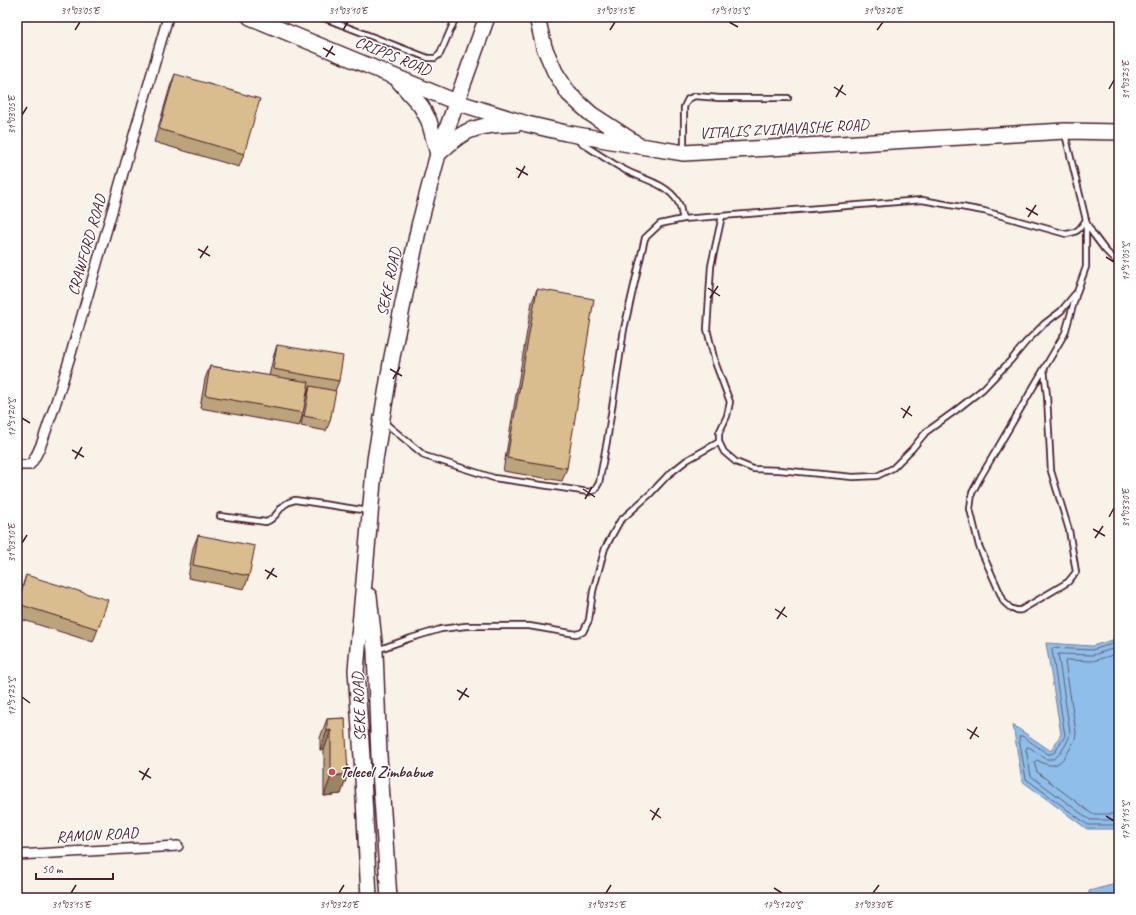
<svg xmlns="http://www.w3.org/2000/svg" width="1136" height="915" viewBox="0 0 1136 915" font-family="Caveat,sans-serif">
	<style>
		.water { fill: #8ebee9; stroke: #737e9d }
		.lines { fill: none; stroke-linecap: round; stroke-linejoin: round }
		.shore { stroke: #655f77; stroke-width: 1 }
		.lane-casing { stroke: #4a1f2b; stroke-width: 8 }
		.street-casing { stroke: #4a1f2b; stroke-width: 12 }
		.primary-casing { stroke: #4a1f2b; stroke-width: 18 }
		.lane { stroke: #fff; stroke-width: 4.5 }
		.street { stroke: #fff; stroke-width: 9 }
		.primary { stroke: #fff; stroke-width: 15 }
		.wall { fill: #bba37b; stroke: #4a1f2b; fill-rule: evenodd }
		.shaded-wall { fill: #998464; stroke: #4a1f2b }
		.building { fill: #dabd8f; stroke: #4a1f2b }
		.ticks { fill: none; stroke: #4a1f2b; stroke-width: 1.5 }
		.poi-dot { fill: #d1495b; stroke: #fff; stroke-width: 1.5 }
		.labels { text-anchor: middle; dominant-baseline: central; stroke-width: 3; stroke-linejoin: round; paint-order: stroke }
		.street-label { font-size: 16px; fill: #4a1f2b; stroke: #fff }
		.poi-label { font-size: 16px; font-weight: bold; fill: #4a1f2b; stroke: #fff; text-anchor: start }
		.neatline { fill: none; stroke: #4a1f2b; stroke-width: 1.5 }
		.ticks-label { font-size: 10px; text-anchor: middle; fill: #4a1f2b }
	</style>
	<rect width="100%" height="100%" fill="#f8f2e9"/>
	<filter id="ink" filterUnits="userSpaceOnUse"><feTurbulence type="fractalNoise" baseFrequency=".025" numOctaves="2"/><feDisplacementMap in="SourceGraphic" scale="8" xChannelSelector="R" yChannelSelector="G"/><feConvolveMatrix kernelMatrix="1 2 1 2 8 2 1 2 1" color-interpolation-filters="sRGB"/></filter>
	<g filter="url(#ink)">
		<g class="water">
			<polygon points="1119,638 1119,829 1087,829 1022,781 1013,725 1051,751 1061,734 1046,643 1092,646"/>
			<polygon points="1119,883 1119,898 1089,898 1089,891"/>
		</g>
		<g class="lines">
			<g class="shore">
				<polyline points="1119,642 1092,650 1052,648 1052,650 1065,736 1055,752 1051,754 1048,754 1022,736 1020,736 1019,738 1026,779 1088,825 1119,825"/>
				<path d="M1119,647L1093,655L1058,654L1070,732C1070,740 1060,756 1053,759H1046L1029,747H1027L1026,749L1031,776L1090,820H1119"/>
				<path d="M1119,653L1093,661L1067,660L1065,661L1076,732C1076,739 1073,743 1070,749C1060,765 1054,770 1037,760L1034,762L1037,772L1092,814H1119"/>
			</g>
			<defs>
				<g id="lane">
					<polyline points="321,17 428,58 435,58 440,54 456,17"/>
					<path d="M577,140C592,150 607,160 623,169C641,179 667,183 678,202C681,206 681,214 683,219"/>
					<polyline points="684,151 684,107 688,99 695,96 719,98 788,98"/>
					<polyline points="722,216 711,266 707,329 715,362 730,402 727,416 719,433 719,442 724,452 736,462 753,469 779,470 853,477 877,476 893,468 912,449 926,432 955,411 983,389 1011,360 1026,342 1044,324 1061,311 1075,294"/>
					<polyline points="1086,222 1093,234 1105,250 1119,264"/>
					<path d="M1044,369L1047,396L1051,471L1069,530L1076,572L1068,582L1021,610C1013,611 1010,608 1004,602L979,546L970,509L972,493L980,478L1065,333L1077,292L1086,267V220"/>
					<path d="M385,423L425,456L494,478L589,492L595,490L599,483L607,441L624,329L645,238L660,224L683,219L922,200L984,211L1066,234C1078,232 1079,230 1086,220L1065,134"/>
					<path d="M220,516L266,522C280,517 277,504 295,500L369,511"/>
					<polyline points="377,650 411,638 441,629 466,626 529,626 576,634 583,632 589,620 593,591 605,548 620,521 650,494 668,475 687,460 719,442"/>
				</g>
				<g id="street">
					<path d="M17,465H30C39,453 44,437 49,422C57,401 63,379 70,357L168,17"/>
					<polyline points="17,855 178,846"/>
				</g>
				<g id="primary">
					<polyline points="250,17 456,102 527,124 566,133 640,146 684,153 1065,131 1119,132"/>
					<polyline points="537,17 544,47 555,72 569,94 591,114 634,142"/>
					<polyline points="398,80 421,106 429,121 438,154"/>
					<path d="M438,154C446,147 454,139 463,134C477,125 500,124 516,124"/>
					<polyline points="369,596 375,651 379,756 389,898"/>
					<polyline points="369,898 362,757 356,670 375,460 392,357 419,226 438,154 487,17"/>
				</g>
			</defs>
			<use href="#lane" class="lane-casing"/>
			<use href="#street" class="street-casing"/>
			<use href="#primary" class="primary-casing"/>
			<use href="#lane" class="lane"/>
			<use href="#street" class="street"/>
			<use href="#primary" class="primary"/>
		</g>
		<g class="wall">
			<polygon points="175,74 244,154 239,167 154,142 170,87"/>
			<polygon points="537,289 567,468 562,481 503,471 532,302"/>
			<path d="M277,345L339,381L335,391L330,421L326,431L301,426L303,414L299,426L200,408L205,379L210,366L269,376L273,358ZM308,389H309L307,396Z"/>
			<polygon points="198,535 249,576 244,589 188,578 193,548"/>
			<polygon points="26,575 98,629 93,642 17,618 17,603"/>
			<polygon points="345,718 341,794 324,796 324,750 320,750 320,738 327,719"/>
		</g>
		<g class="shaded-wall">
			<polygon points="331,730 324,750 320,750 327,731"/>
			<polygon points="348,774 341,794 324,796 331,776"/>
		</g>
		<g class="building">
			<polygon points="175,74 260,99 244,154 159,129"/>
			<polygon points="537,289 594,299 567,468 507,458"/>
			<polygon points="277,345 343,356 339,381 273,369"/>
			<polygon points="210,366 309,382 303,413 205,395"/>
			<polygon points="310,386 336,391 330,421 304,416"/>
			<polygon points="198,535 255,546 249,576 193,565"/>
			<polygon points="26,575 108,600 98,629 18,604"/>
			<polygon points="345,718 348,774 331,776 331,730 327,731 327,719"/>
		</g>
	</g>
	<path class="ticks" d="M729,22L738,27M75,30L80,22M343,30L348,22M610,30L615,22M877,30L883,22M323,48L335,55M326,57L333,46M834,87L846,95M1109,89L1114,80M836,97L843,85M22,115L27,107M516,168L528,175M518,178L525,166M1026,208L1038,215M1028,217L1036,205M198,249L210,256M1106,257L1114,262M200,258L208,246M708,288L720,296M710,298L718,286M390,369L402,376M393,379L400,367M901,408L912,416M22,418L30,423M903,418L910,406M72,450L84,457M75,459L82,447M583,489L595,497M585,499L592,487M1109,517L1114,508M1093,529L1105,536M1095,538L1103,526M22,543L27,535M265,570L277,577M267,579L274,568M775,609L787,617M777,619L785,607M457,690L469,697M22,697L30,703M459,700L467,688M967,729L979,737M970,739L977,727M139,771L151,778M142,780L149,768M650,810L661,818M1106,816L1114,821M652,820L659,808M774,888L782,893M71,893L76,885M339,893L344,885M606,893L611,885M873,893L879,885"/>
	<circle class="poi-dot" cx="332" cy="772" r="4"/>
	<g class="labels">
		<g class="street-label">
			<text transform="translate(393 56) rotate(22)">CRIPPS ROAD</text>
			<text transform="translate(784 129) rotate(-3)">VITALIS ZVINAVASHE ROAD</text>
			<text transform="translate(87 245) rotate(-74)">CRAWFORD ROAD</text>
			<text transform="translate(389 282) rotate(-78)">SEKE ROAD</text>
			<text transform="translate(359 707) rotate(-92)">SEKE ROAD</text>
			<text transform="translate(97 835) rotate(-3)">RAMON ROAD</text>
		</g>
		<g class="poi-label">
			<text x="340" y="772">Telecel Zimbabwe</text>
		</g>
	</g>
	<rect width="1136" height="915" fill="none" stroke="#fff" stroke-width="44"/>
	<path d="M36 873v6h77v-6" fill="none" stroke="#4a1f2b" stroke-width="2"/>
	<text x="42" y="873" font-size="12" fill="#4a1f2b" stroke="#ffffff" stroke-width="3" paint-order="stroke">50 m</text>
	<rect x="22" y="22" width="1092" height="871" class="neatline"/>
	<g class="ticks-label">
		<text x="80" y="14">31°03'05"E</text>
		<text x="348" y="14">31°03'10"E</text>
		<text x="615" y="14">31°03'15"E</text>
		<text x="729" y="14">17°51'05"S</text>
		<text x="883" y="14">31°03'20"E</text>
		<text transform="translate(1125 80) rotate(-90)" y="4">31°03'25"E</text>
		<text transform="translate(11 115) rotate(-90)" y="4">31°03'05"E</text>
		<text transform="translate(1125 262) rotate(-90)" y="4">17°51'05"S</text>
		<text transform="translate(11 418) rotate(-90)" y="4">17°51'20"S</text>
		<text transform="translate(1125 508) rotate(-90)" y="4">31°03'30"E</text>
		<text transform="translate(11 543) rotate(-90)" y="4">31°03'10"E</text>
		<text transform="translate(11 697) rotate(-90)" y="4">17°51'25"S</text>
		<text transform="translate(1125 821) rotate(-90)" y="4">17°51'15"S</text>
		<text x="71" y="908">31°03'15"E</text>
		<text x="339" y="908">31°03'20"E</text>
		<text x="606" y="908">31°03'25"E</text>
		<text x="782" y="908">17°51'20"S</text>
		<text x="873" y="908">31°03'30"E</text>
	</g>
</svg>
